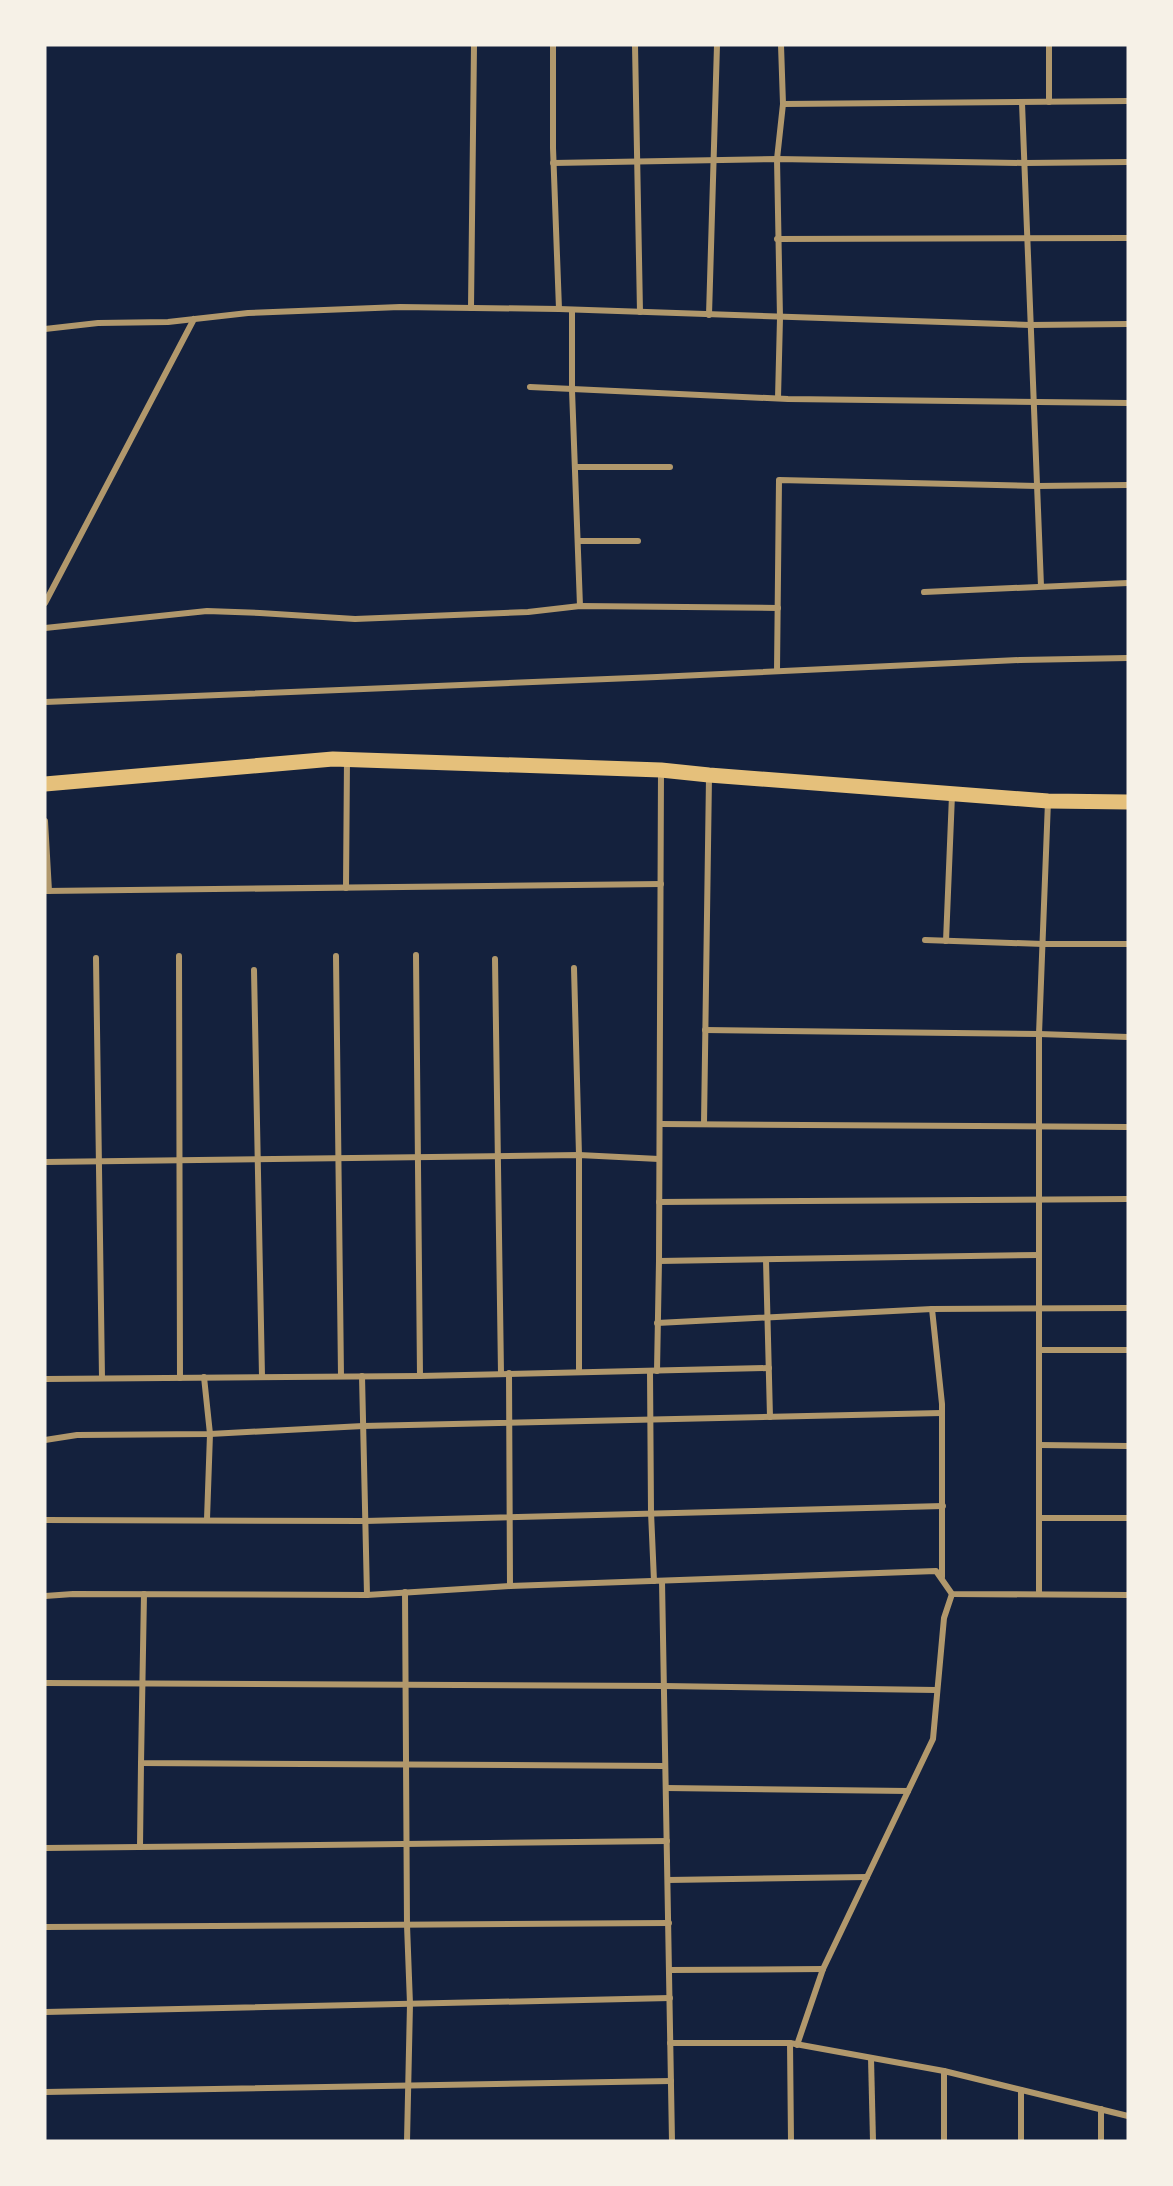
<svg xmlns="http://www.w3.org/2000/svg" width="1173" height="2186" viewBox="0 0 1173 2186" font-family="'Noto Sans',sans-serif">
	<style>
		.lines { fill: none; stroke-linecap: round; stroke-linejoin: round }
		.minor { stroke: #b1986c; stroke-width: 6 }
		.primary { stroke: #e5c07b; stroke-width: 15 }
	</style>
	<rect width="100%" height="100%" fill="#14213d"/>
	<g class="lines">
		<g class="minor">
			<polyline points="553,45 553,148 559,309"/>
			<polyline points="635,45 640,312"/>
			<polyline points="1049,45 1049,102"/>
			<polyline points="1022,103 1041,586"/>
			<polyline points="783,104 1128,101"/>
			<polyline points="553,163 777,159 1024,163 1128,162"/>
			<polyline points="777,239 1128,238"/>
			<polyline points="471,308 474,45"/>
			<polyline points="572,311 572,390 580,606"/>
			<polyline points="709,315 717,45"/>
			<polyline points="45,329 98,323 168,322 248,313 400,307 559,309 1030,325 1128,324"/>
			<polyline points="530,387 788,399 1128,403"/>
			<polyline points="778,398 780,318 777,159 783,104 781,45"/>
			<polyline points="575,467 670,467"/>
			<polyline points="578,541 638,541"/>
			<polyline points="924,592 1128,583"/>
			<polyline points="45,603 194,319"/>
			<polyline points="45,628 207,611 260,613 355,619 528,612 580,606 778,608"/>
			<polyline points="777,671 779,480 1037,486 1128,485"/>
			<polyline points="45,702 657,677 1020,660 1128,658"/>
			<polyline points="45,821 49,891"/>
			<polyline points="346,888 347,759"/>
			<polyline points="45,891 661,884"/>
			<polyline points="925,940 1043,944 1128,944"/>
			<polyline points="946,941 952,795"/>
			<polyline points="416,955 420,1376"/>
			<polyline points="179,956 180,1378"/>
			<polyline points="336,956 341,1376"/>
			<polyline points="96,958 102,1378"/>
			<polyline points="495,959 501,1373"/>
			<polyline points="574,968 579,1155 579,1372"/>
			<polyline points="254,970 262,1376"/>
			<polyline points="705,1030 1039,1034 1128,1037"/>
			<polyline points="660,1124 1128,1127"/>
			<polyline points="704,1124 709,777"/>
			<polyline points="45,1162 579,1155 659,1159"/>
			<polyline points="659,1202 1128,1199"/>
			<polyline points="766,1260 770,1417"/>
			<polyline points="659,1261 1039,1255"/>
			<polyline points="932,1309 942,1404 942,1577"/>
			<polyline points="657,1323 932,1309 1128,1308"/>
			<polyline points="1039,1350 1128,1350"/>
			<polyline points="657,1371 659,1261 661,770"/>
			<polyline points="650,1372 651,1512 654,1581"/>
			<polyline points="509,1373 510,1586"/>
			<polyline points="362,1376 367,1595"/>
			<polyline points="204,1377 210,1434 207,1519"/>
			<polyline points="45,1379 420,1376 769,1368"/>
			<polyline points="45,1440 77,1435 210,1434 363,1426 942,1413"/>
			<polyline points="1039,1445 1128,1446"/>
			<polyline points="1039,1518 1128,1518"/>
			<polyline points="45,1520 365,1521 943,1506"/>
			<polyline points="662,1581 672,2141"/>
			<polyline points="405,1592 407,1925 410,2004 407,2141"/>
			<polyline points="144,1594 141,1763 664,1766"/>
			<polyline points="1039,1594 1039,1034 1048,801"/>
			<polyline points="45,1596 73,1594 367,1595 510,1586 936,1571 952,1594 1128,1595"/>
			<polyline points="45,1683 664,1686 936,1690"/>
			<polyline points="666,1788 908,1791"/>
			<polyline points="140,1847 141,1763"/>
			<polyline points="45,1848 667,1841"/>
			<polyline points="668,1880 867,1877"/>
			<polyline points="45,1927 669,1923"/>
			<polyline points="669,1970 823,1969"/>
			<polyline points="45,2012 670,1998"/>
			<polyline points="670,2043 790,2043 944,2071 1128,2116"/>
			<polyline points="790,2043 791,2141"/>
			<polyline points="797,2045 823,1969 933,1739 944,1618 952,1594"/>
			<polyline points="871,2058 873,2141"/>
			<polyline points="944,2071 944,2141"/>
			<polyline points="45,2092 671,2081"/>
			<polyline points="1101,2109 1101,2141"/>
			<polyline points="1021,2141 1021,2090"/>
		</g>
		<polyline class="primary" points="45,784 333,759 661,770 709,775 1048,801 1128,802"/>
	</g>
	<rect width="1173" height="2186" fill="none" stroke="#f6f1e7" stroke-width="93"/>
</svg>
